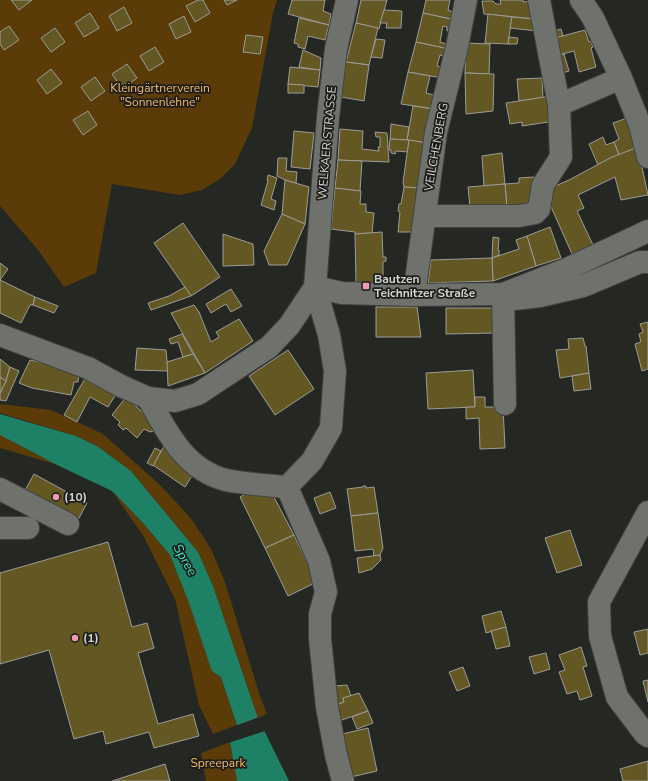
<svg xmlns="http://www.w3.org/2000/svg" width="648" height="781" viewBox="0 0 648 781" font-family="'Nunito Sans',sans-serif">
	<style>
		.green { fill: #5b3b07 }
		.water { fill: #1e8166 }
		.pier { fill: #252723 }
		.building { fill: #635824; stroke: #9d9c98 }
		.lines { fill: none; stroke-linecap: round; stroke-linejoin: round }
		.minor-casing { stroke: #424240; stroke-width: 24 }
		.minor { stroke: #6f716d; stroke-width: 22 }
		.poi-dot { fill: #f19ab4; stroke: #1c1d1a; stroke-width: 1.5 }
		.labels { text-anchor: middle; dominant-baseline: central; stroke-width: 3.5; stroke-linejoin: round; paint-order: stroke }
		.park-label { font-size: 12px; fill: #f8bb69; stroke: #1c1d1a }
		.street-label { font-size: 12px; fill: #d3d4d1; stroke: #1c1d1a }
		.poi-label { font-size: 12px; font-weight: bold; fill: #d3d4d1; stroke: #1c1d1a; text-anchor: start }
		.water-label { font-size: 13px; font-style: italic; fill: #3be8ba; stroke: #1c1d1a }
	</style>
	<rect width="100%" height="100%" fill="#252723"/>
	<g class="green">
		<polygon points="0,0 277,0 273,13 252,128 235,164 220,179 202,190 180,195 112,184 96,273 64,287 38,250 0,206"/>
		<polygon points="0,404 51,410 103,434 159,484 176,502 193,521 211,549 225,582 260,696 267,714 258,718 213,586 198,552 131,471 97,446 76,436 0,413"/>
		<polygon points="0,435 55,464 0,448"/>
		<polygon points="112,491 144,524 170,555 221,677 237,725 213,734 199,705 175,599 144,537"/>
		<polygon points="230,742 237,781 206,781 201,753"/>
	</g>
	<polygon class="water" points="0,414 76,436 97,446 131,471 198,552 213,586 258,718 289,781 237,781 230,742 237,725 221,677 212,671 188,600 170,555 144,524 112,491 55,464 0,435"/>
	<polygon class="pier" points="259,717 265,731 228,743 235,726"/>
	<g class="building">
		<polygon points="11,0 32,0 19,10"/>
		<polygon points="198,0 203,0 210,13 195,22 186,6"/>
		<polygon points="224,0 237,0 227,5"/>
		<polygon points="292,0 325,0 323,11 331,14 329,25 288,14"/>
		<polygon points="361,0 387,0 379,29 356,23"/>
		<polygon points="426,0 450,0 448,10 453,12 455,20 423,13"/>
		<polygon points="500,0 523,0 523,2 532,1 535,19 484,14 482,1 493,1 496,4 501,4"/>
		<polygon points="124,7 132,23 117,31 109,16"/>
		<polygon points="384,10 402,11 401,28 386,28 387,23 380,23"/>
		<polygon points="90,13 99,28 84,37 75,23"/>
		<polygon points="423,13 455,20 453,32 447,31 447,27 443,26 440,42 450,45 449,49 416,42"/>
		<polygon points="488,14 512,17 508,44 485,43"/>
		<polygon points="184,16 191,32 176,39 169,24"/>
		<polygon points="512,17 535,19 537,31 510,28"/>
		<polygon points="299,18 329,25 325,40 308,36 305,49 298,47 298,44 294,43"/>
		<polygon points="356,23 378,28 369,65 346,62"/>
		<polygon points="9,26 19,40 4,50 0,44 0,32"/>
		<polygon points="55,28 65,42 51,52 41,38"/>
		<polygon points="561,29 563,36 551,39 550,32"/>
		<polygon points="585,30 589,42 591,41 593,47 591,48 596,67 579,72 574,51 559,55 551,39"/>
		<polygon points="246,35 263,37 260,54 243,52"/>
		<polygon points="509,37 518,38 517,44 508,44"/>
		<polygon points="376,39 385,40 382,58 371,57"/>
		<polygon points="416,42 449,49 447,57 440,55 437,66 445,68 442,78 408,72"/>
		<polygon points="466,43 490,44 489,74 465,73"/>
		<polygon points="155,47 164,62 149,71 140,56"/>
		<polygon points="303,50 321,58 320,70 299,67"/>
		<polygon points="564,54 569,71 559,74 559,55"/>
		<polygon points="346,62 369,65 364,101 341,97"/>
		<polygon points="127,64 137,78 122,89 112,74"/>
		<polygon points="290,67 320,70 318,87 288,84"/>
		<polygon points="51,69 62,83 47,94 37,80"/>
		<polygon points="408,72 430,76 426,93 438,96 435,109 401,104"/>
		<polygon points="465,73 494,74 493,111 466,114"/>
		<polygon points="95,77 105,91 91,101 81,87"/>
		<polygon points="542,78 543,98 519,101 517,79"/>
		<polygon points="288,84 304,85 304,93 288,93"/>
		<polygon points="551,96 555,121 522,126 522,122 510,124 506,103"/>
		<polygon points="413,106 433,109 427,143 407,140"/>
		<polygon points="88,111 97,125 83,135 73,120"/>
		<polygon points="627,118 638,147 619,155 614,142 619,139 613,123"/>
		<polygon points="391,124 409,127 407,140 390,139"/>
		<polygon points="340,129 363,131 362,149 379,151 378,147 380,147 380,137 376,137 375,132 387,133 389,162 338,160"/>
		<polygon points="294,131 314,133 310,169 291,167"/>
		<polygon points="603,137 606,145 614,142 619,155 598,165 589,144"/>
		<polygon points="390,139 409,140 408,152 396,151 395,154 391,153 391,150 389,150"/>
		<polygon points="409,140 427,143 420,188 404,187 403,182"/>
		<polygon points="638,147 645,167 642,167 648,195 621,200 615,177 578,195 584,208 577,211 593,245 572,254 544,191 569,180 610,158"/>
		<polygon points="502,153 505,184 484,186 482,156"/>
		<polygon points="278,158 287,158 286,171 297,172 296,183 285,180 277,176"/>
		<polygon points="338,160 362,161 360,191 335,188"/>
		<polygon points="268,175 277,178 271,199 276,201 274,210 261,205 268,181 267,180"/>
		<polygon points="534,177 536,207 507,208 505,184 519,183 519,178"/>
		<polygon points="285,180 309,187 305,224 282,214"/>
		<polygon points="505,184 507,208 470,208 468,187"/>
		<polygon points="404,187 420,188 414,232 398,232 400,212 398,211 399,204 401,204"/>
		<polygon points="335,188 361,191 360,204 366,204 366,212 374,213 372,233 355,234 355,232 331,229"/>
		<polygon points="282,214 305,224 287,265 269,265 264,251"/>
		<polygon points="183,223 220,277 191,296 154,243"/>
		<polygon points="550,227 561,258 536,266 527,236"/>
		<polygon points="382,232 383,257 386,257 386,261 383,262 383,282 356,283 355,234"/>
		<polygon points="223,234 253,244 254,265 223,266"/>
		<polygon points="527,236 536,266 493,281 492,258 519,249 516,240"/>
		<polygon points="493,237 499,238 498,250 499,250 499,255 492,258"/>
		<polygon points="492,258 493,281 428,283 431,260"/>
		<polygon points="0,263 8,269 0,280"/>
		<polygon points="0,280 35,297 33,305 30,305 21,323 0,313"/>
		<polygon points="185,287 191,296 151,310 148,303 169,296"/>
		<polygon points="231,289 242,306 231,312 226,304 211,313 206,304"/>
		<polygon points="35,297 58,306 54,313 33,305"/>
		<polygon points="194,305 199,312 211,342 219,337 216,332 239,319 253,341 205,373 171,313"/>
		<polygon points="376,307 417,307 421,337 376,337"/>
		<polygon points="446,308 495,308 495,333 446,334"/>
		<polygon points="648,322 648,369 642,371 635,344 641,342 639,334 643,332 640,324"/>
		<polygon points="182,334 193,354 183,357 178,342 171,344 169,339"/>
		<polygon points="583,338 585,346 586,346 589,373 560,378 556,350 569,349 568,339"/>
		<polygon points="137,348 166,350 168,371 135,370"/>
		<polygon points="288,350 314,389 275,415 249,376"/>
		<polygon points="193,354 205,373 168,386 167,362"/>
		<polygon points="0,359 10,367 6,381 0,377"/>
		<polygon points="30,360 79,371 78,382 74,382 71,395 32,388 19,383"/>
		<polygon points="10,367 19,371 6,401 0,400 0,393 6,381"/>
		<polygon points="473,370 475,407 428,409 426,373"/>
		<polygon points="589,373 591,389 574,391 572,376"/>
		<polygon points="87,375 118,391 108,407 90,397 77,422 64,415"/>
		<polygon points="0,377 6,381 0,393"/>
		<polygon points="126,397 151,420 157,430 150,432 144,429 137,438 126,428 123,430 118,425 120,422 112,415"/>
		<polygon points="475,397 485,397 485,407 503,407 505,448 480,449 479,418 466,419 466,407 475,407"/>
		<polygon points="164,446 195,471 185,487 153,465"/>
		<polygon points="155,448 161,451 153,466 147,463"/>
		<polygon points="34,474 87,503 78,520 24,492"/>
		<polygon points="363,486 366,486 366,488 374,487 378,513 351,516 347,489 363,487"/>
		<polygon points="249,492 274,497 294,535 265,548 240,497"/>
		<polygon points="330,492 336,508 320,514 314,498"/>
		<polygon points="378,513 383,548 380,555 374,556 373,549 355,551 351,516"/>
		<polygon points="570,530 582,565 557,573 545,538"/>
		<polygon points="294,535 317,582 288,596 265,548"/>
		<polygon points="108,542 132,627 147,623 154,648 138,653 158,724 193,714 199,736 154,748 149,732 106,744 103,731 74,739 49,650 0,664 0,573"/>
		<polygon points="380,555 381,560 372,569 359,573 357,558"/>
		<polygon points="501,611 506,627 486,633 482,616"/>
		<polygon points="506,627 510,646 496,649 491,631"/>
		<polygon points="648,629 648,653 640,655 634,632"/>
		<polygon points="581,647 587,666 583,667 592,696 580,700 577,691 567,694 559,672 565,670 559,655"/>
		<polygon points="546,653 550,669 534,674 529,657"/>
		<polygon points="463,667 470,686 457,691 449,672"/>
		<polygon points="648,680 648,702 643,681"/>
		<polygon points="347,685 351,696 343,698 344,702 334,706 335,686"/>
		<polygon points="359,693 368,711 339,721 334,706 344,702 343,698"/>
		<polygon points="368,711 373,723 357,729 352,717"/>
		<polygon points="368,728 377,771 351,777 342,734"/>
		<polygon points="648,761 648,781 623,781 620,769"/>
		<polygon points="165,764 170,781 112,781"/>
	</g>
	<g class="lines">
		<defs>
			<g id="minor">
				<polyline points="581,0 593,18 621,78 640,125 648,157"/>
				<polyline points="559,105 621,78"/>
				<polyline points="425,216 519,216 535,213 539,209 543,185 561,157 559,105 539,0"/>
				<polyline points="315,287 342,293 414,295 503,294 567,269 648,231"/>
				<polyline points="414,295 436,132 457,47 466,0"/>
				<polyline points="0,335 88,368 121,386 148,398 175,401 198,394 269,347 289,326 315,287"/>
				<path d="M148,398C167,432 185,470 226,480C244,484 268,485 287,487"/>
				<polyline points="505,404 503,294 515,299 540,296 583,286 640,262 648,262"/>
				<polyline points="287,487 312,461 331,428 335,371 329,335 315,287 328,117 336,49 347,0"/>
				<polyline points="287,487 319,561 326,592 320,614 320,639 327,707 336,755 343,781"/>
				<polyline points="0,489 68,524"/>
				<polyline points="648,512 599,602 600,636 617,697 645,734 648,736"/>
				<polyline points="0,528 28,528"/>
			</g>
		</defs>
		<use href="#minor" class="minor-casing"/>
		<use href="#minor" class="minor"/>
	</g>
	<g class="poi-dot">
		<rect x="362" y="282" width="8" height="8" rx="2"/>
		<circle cx="56" cy="497" r="4"/>
		<circle cx="75" cy="638" r="4"/>
	</g>
	<g class="labels">
		<g class="park-label">
			<text x="160" y="88">Kleingärtnerverein<tspan x="160" dy="14">"Sonnenlehne"</tspan></text>
			<text x="218" y="763">Spreepark</text>
		</g>
		<g class="street-label">
			<text transform="translate(327 143) rotate(-85)">WELKAER STRASSE</text>
			<text transform="translate(436 147) rotate(-80)">VEILCHENBERG</text>
		</g>
		<g class="poi-label">
			<text x="374" y="279">Bautzen<tspan x="374" dy="14">Teichnitzer Straße</tspan></text>
			<text x="64" y="497">(10)</text>
			<text x="83" y="638">(1)</text>
		</g>
		<g class="water-label">
			<text transform="translate(185 560) rotate(60)">Spree</text>
		</g>
	</g>
</svg>
